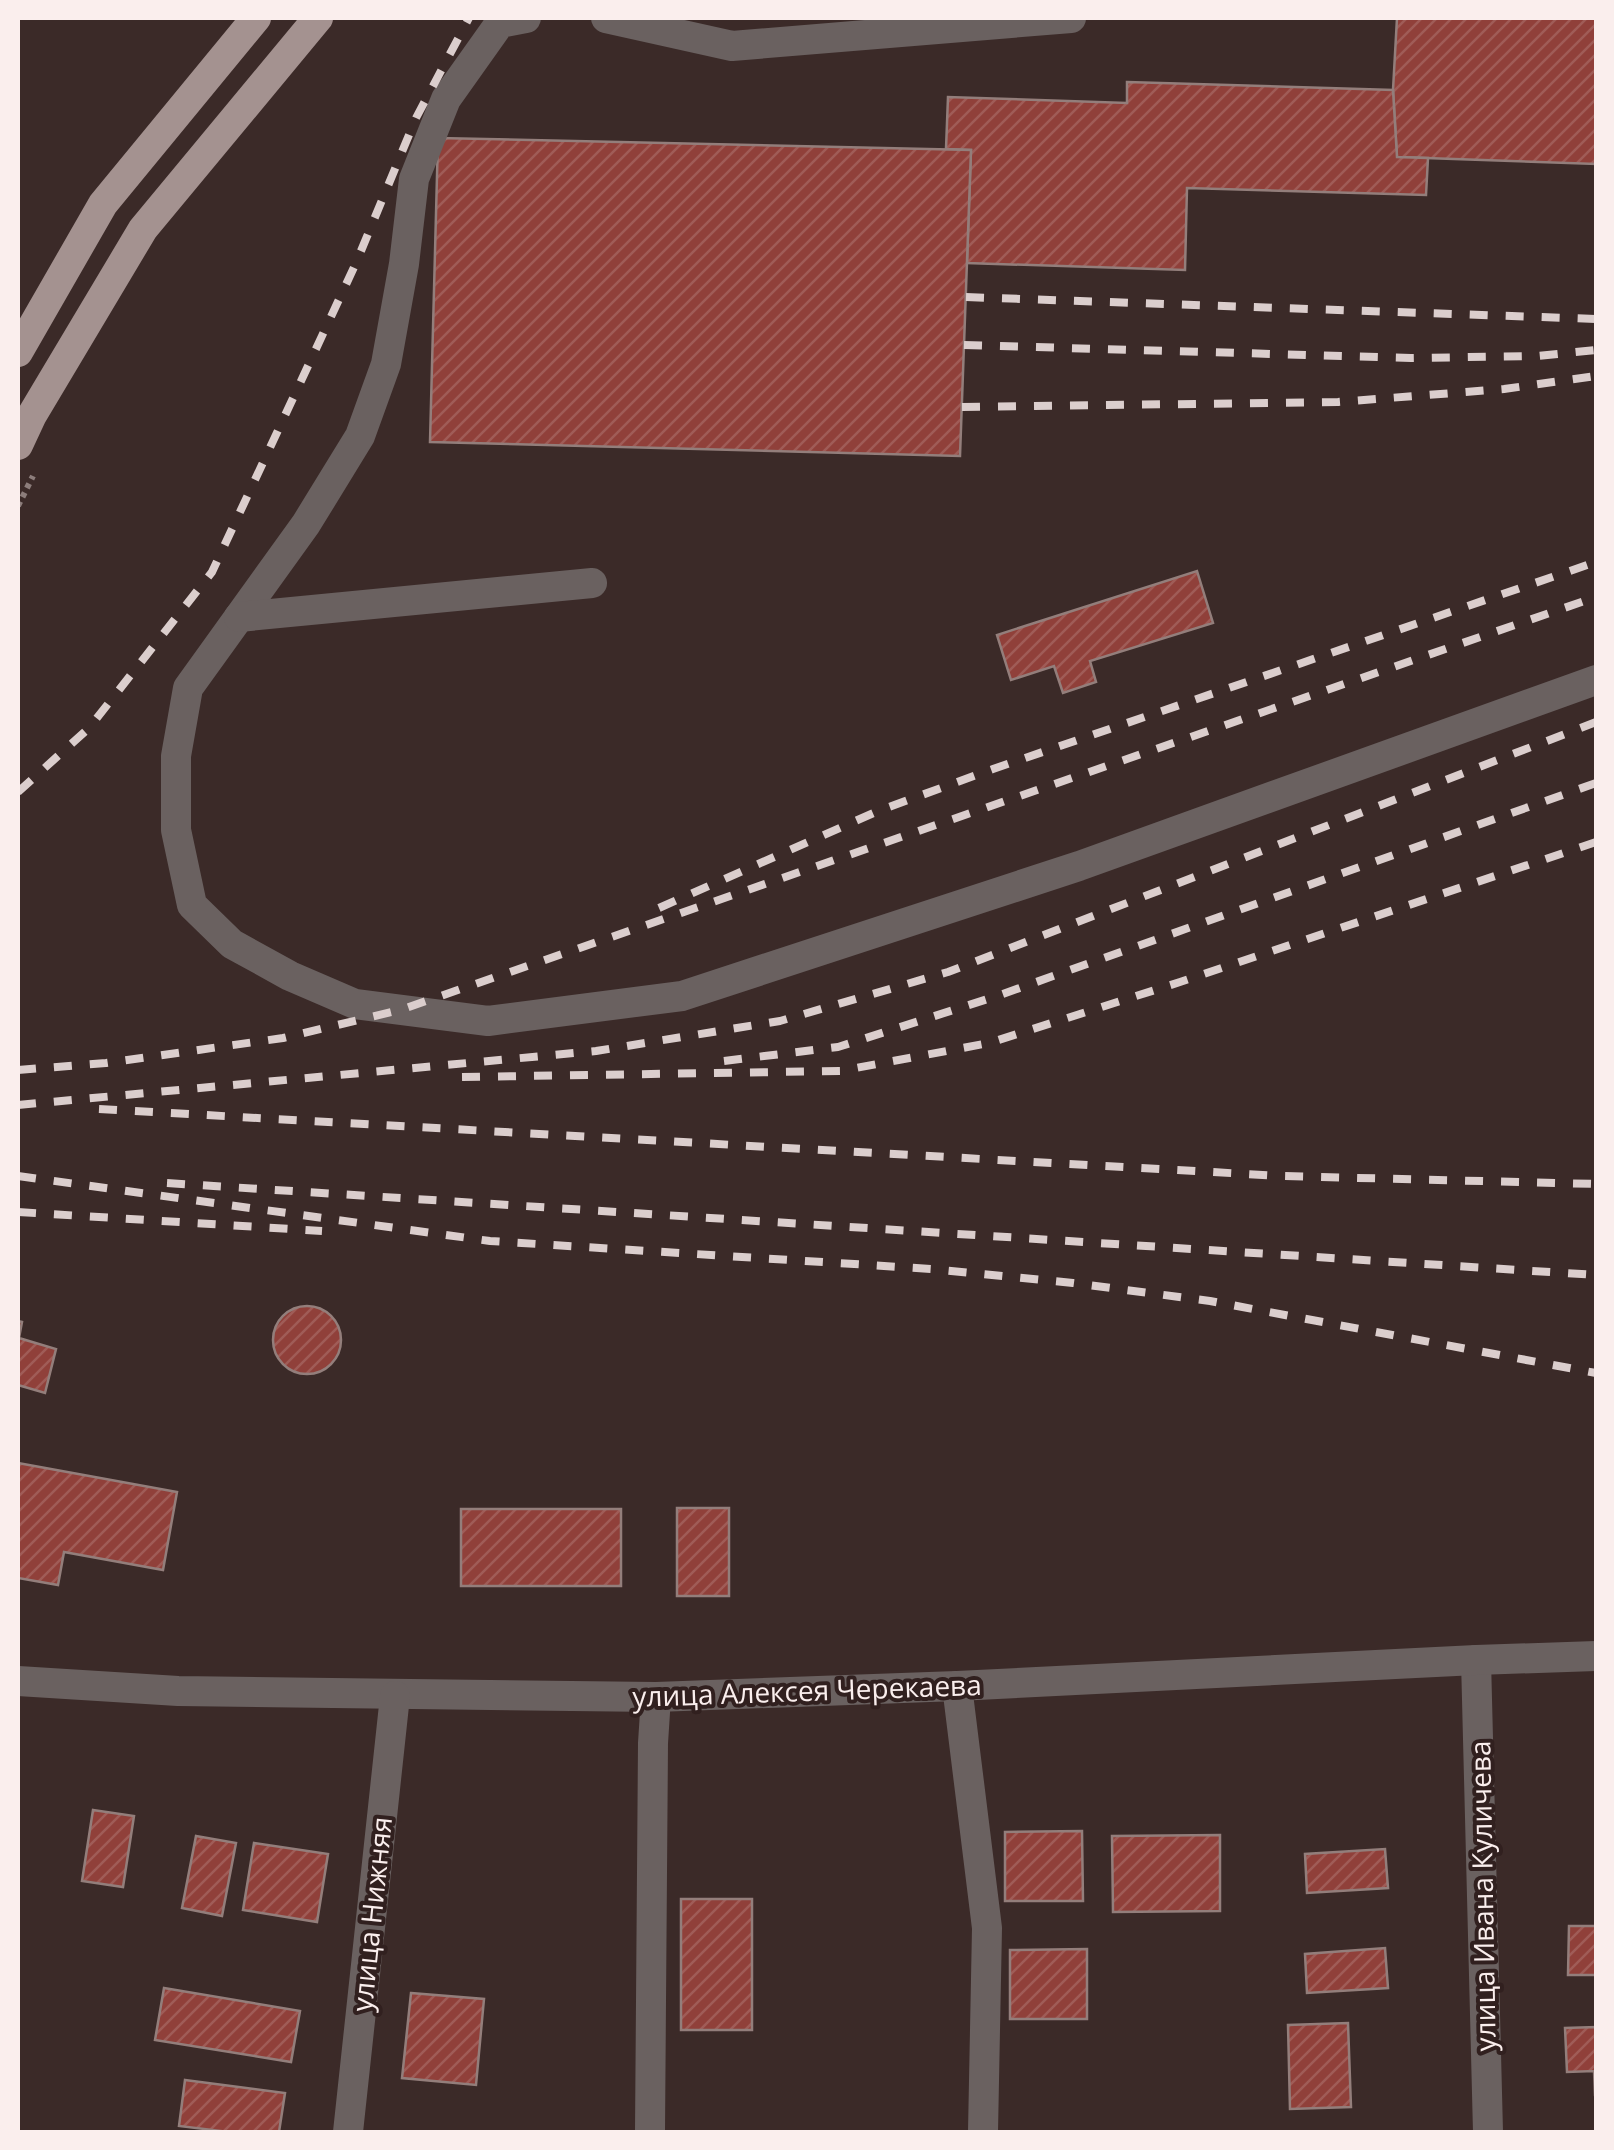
<svg xmlns="http://www.w3.org/2000/svg" width="1614" height="2150" viewBox="0 0 1614 2150" font-family="'Open Sans',sans-serif">
	<style>
		.building { fill: url(#building-hatch); stroke: #937e7b; stroke-width: 2.5 }
		.lines { fill: none; stroke-linecap: round; stroke-linejoin: round }
		.path { stroke: #8c7d7b; stroke-width: 6; stroke-dasharray: 5 5; stroke-linecap: butt }
		.minor { stroke: #6a6160; stroke-width: 30 }
		.major { stroke: #a49290; stroke-width: 30 }
		.rail { stroke: #dbcecd; stroke-width: 8; stroke-dasharray: 18 18; stroke-linecap: butt }
		.labels { text-anchor: middle; dominant-baseline: central; stroke-width: 8; stroke-linejoin: round; paint-order: stroke }
		.street-label { font-size: 28px; fill: #faeeed; stroke: #31201f }
	</style>
	<defs>
		<pattern id="building-hatch" width="6" height="6" patternUnits="userSpaceOnUse" patternTransform="scale(2.5)"><rect width="6" height="6" fill="#90403a"/><path d="M-1 1l2-2M0 6l6-6M5 7l2-2" fill="none" stroke="#a05c57"/></pattern>
	</defs>
	<rect width="100%" height="100%" fill="#3b2a28"/>
	<g class="building">
		<polygon points="1397,18 1596,18 1596,164 1397,157 1393,90"/>
		<polygon points="1127,82 1393,90 1397,157 1428,158 1426,195 1187,188 1185,270 967,263 971,150 946,149 948,97 1127,103"/>
		<polygon points="438,138 971,150 960,456 430,442"/>
		<polygon points="1197,571 1213,623 1090,661 1096,682 1063,693 1054,666 1011,680 997,635"/>
		<circle cx="307" cy="1340" r="34"/>
		<polygon points="18,1321 22,1322 19,1338 56,1349 45,1393 18,1385"/>
		<polygon points="18,1463 177,1492 163,1570 64,1552 58,1585 18,1578"/>
		<rect x="677" y="1508" width="52" height="88"/>
		<rect x="461" y="1509" width="160" height="77"/>
		<polygon points="93,1810 134,1816 123,1887 82,1881"/>
		<polygon points="1082,1831 1083,1901 1005,1901 1005,1832"/>
		<polygon points="1220,1835 1220,1911 1113,1912 1112,1836"/>
		<polygon points="196,1836 236,1843 222,1916 182,1908"/>
		<polygon points="254,1843 328,1854 317,1922 243,1910"/>
		<polygon points="1385,1849 1388,1888 1307,1893 1305,1854"/>
		<rect x="681" y="1899" width="71" height="131"/>
		<polygon points="1569,1926 1596,1926 1596,1975 1568,1975"/>
		<polygon points="1385,1948 1388,1988 1307,1993 1305,1954"/>
		<polygon points="1087,1949 1087,2019 1010,2019 1010,1950"/>
		<polygon points="164,1988 300,2011 291,2062 155,2040"/>
		<polygon points="411,1993 484,1999 476,2085 402,2078"/>
		<polygon points="1348,2023 1351,2107 1290,2109 1288,2025"/>
		<polygon points="1596,2027 1596,2095 1595,2095 1594,2071 1567,2072 1565,2028"/>
		<polygon points="185,2080 285,2093 279,2132 229,2132 179,2126"/>
	</g>
	<g class="lines">
		<polyline class="path" points="18,506 33,476"/>
		<g class="minor">
			<polyline points="526,18 500,23 446,99 414,179 404,264 386,364 360,436 306,524 188,688 176,756 176,830 192,905 232,944 290,976 355,1004 488,1021 682,996 1079,866 1596,680"/>
			<polyline points="606,18 732,46 1071,18"/>
			<polyline points="239,617 592,583"/>
			<polyline points="1476,1660 1488,2132"/>
			<polyline points="18,1681 178,1691 656,1697 957,1686 1476,1660 1596,1656"/>
			<polyline points="957,1686 987,1928 983,2132"/>
			<polyline points="348,2132 395,1696"/>
			<polyline points="650,2132 653,1743 656,1697"/>
		</g>
		<g class="major">
			<polyline points="18,352 103,204 256,18"/>
			<polyline points="18,445 32,415 143,229 318,18"/>
		</g>
		<g class="rail">
			<polyline points="966,297 1596,319"/>
			<polyline points="964,345 1411,358 1537,356 1596,350"/>
			<polyline points="962,407 1338,402 1504,389 1596,376"/>
			<polyline points="18,792 89,728 212,572 356,263 416,118 469,18"/>
			<polyline points="659,908 878,811 993,769 1596,562"/>
			<polyline points="724,1061 838,1047 997,996 1596,783"/>
			<polyline points="18,1070 106,1063 283,1038 400,1010 1596,597"/>
			<polyline points="462,1077 840,1071 989,1043 1180,982 1596,842"/>
			<polyline points="18,1105 596,1051 780,1021 948,972 1596,722"/>
			<polyline points="99,1109 1282,1176 1596,1184"/>
			<polyline points="18,1176 490,1241 932,1269 1073,1283 1210,1301 1596,1373"/>
			<polyline points="167,1183 1596,1275"/>
			<polyline points="18,1212 322,1231"/>
		</g>
	</g>
	<g class="labels">
		<g class="street-label">
			<text transform="translate(807 1690) rotate(-2)">улица Алексея Черекаева</text>
			<text transform="translate(1482 1896) rotate(-91)">улица Ивана Куличева</text>
			<text transform="translate(371 1914) rotate(-84)">улица Нижняя</text>
		</g>
	</g>
	<rect width="1614" height="2150" fill="none" stroke="#faeeed" stroke-width="40"/>
</svg>
